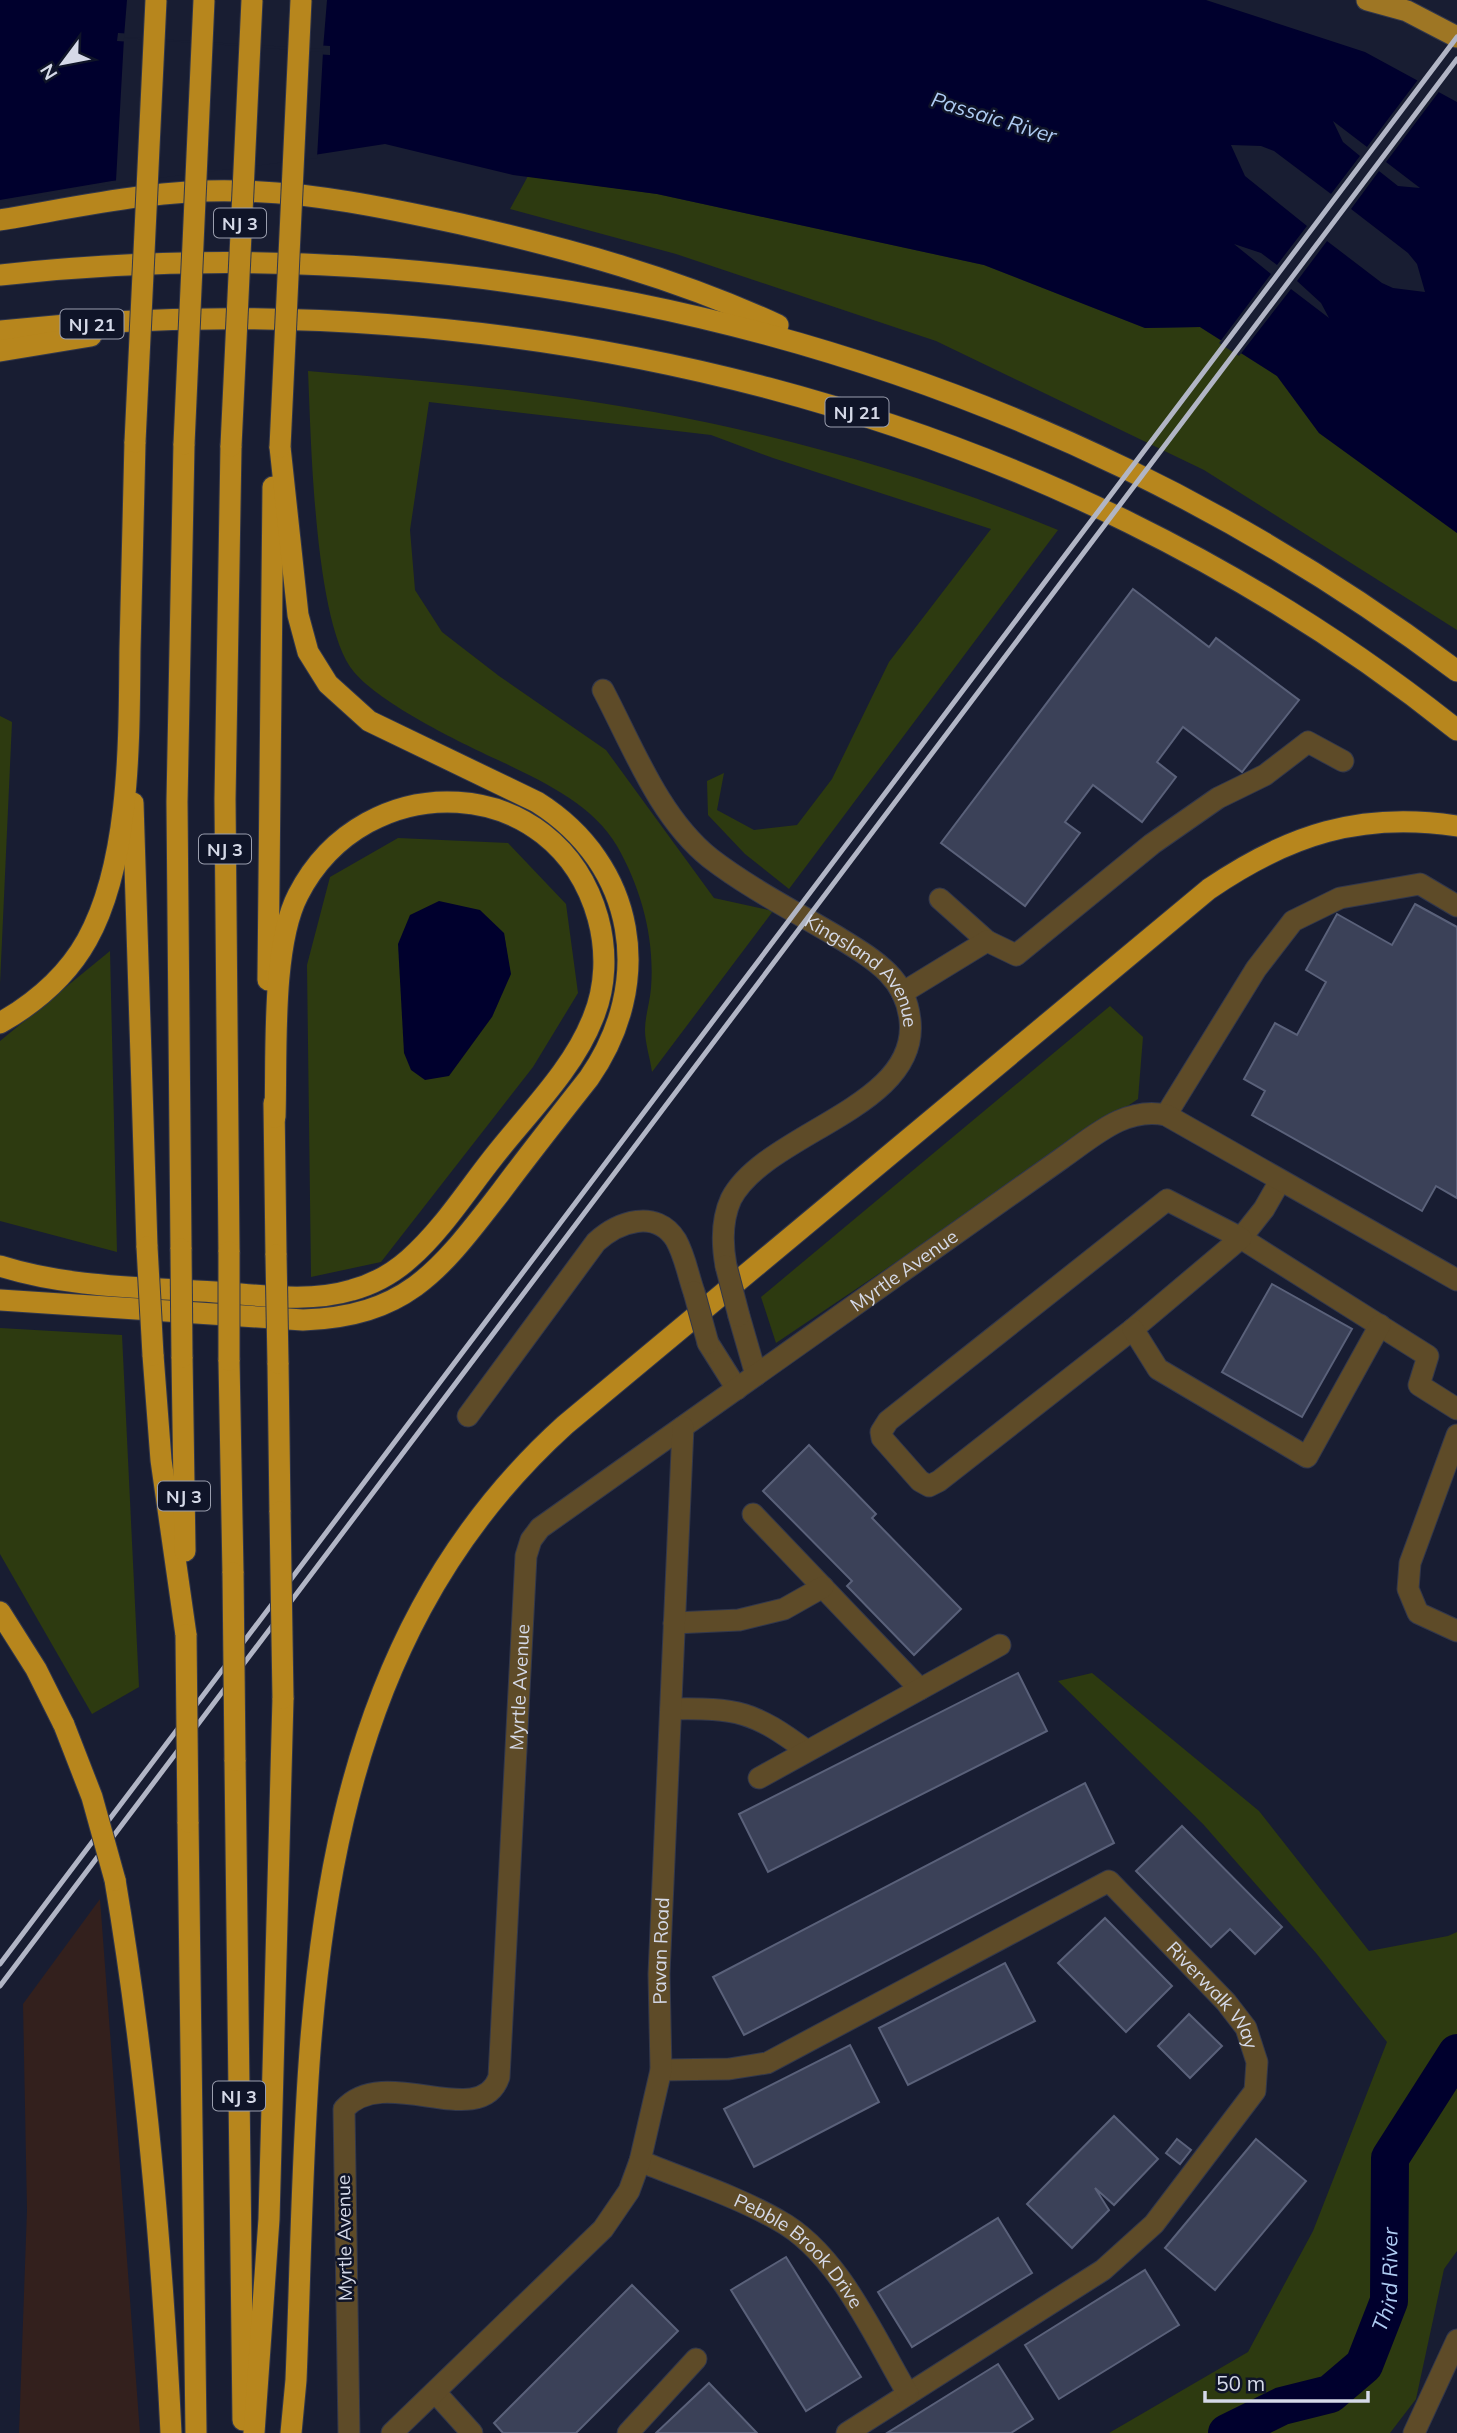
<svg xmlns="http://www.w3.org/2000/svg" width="1457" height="2433" viewBox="0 0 1457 2433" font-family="Mulish,sans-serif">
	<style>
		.industrial { fill: #33201d }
		.green { fill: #2d3a10; fill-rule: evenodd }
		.water { fill: #00002d; fill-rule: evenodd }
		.pier { fill: #181d32 }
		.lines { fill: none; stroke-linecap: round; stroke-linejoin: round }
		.river { stroke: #00002d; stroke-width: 38 }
		.building { fill: #3b4158; stroke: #5a617a; stroke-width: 2 }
		.minor-casing { stroke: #32374b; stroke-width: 23 }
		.major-casing { stroke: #32374b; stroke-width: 23 }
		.highway-casing { stroke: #32374b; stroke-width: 23 }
		.minor { stroke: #5e4b28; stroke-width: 21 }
		.major { stroke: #9e7624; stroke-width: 21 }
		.highway { stroke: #b7861d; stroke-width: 21 }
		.rail { stroke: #b1b5c5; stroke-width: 5 }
		.minor-bridge-casing { stroke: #32374b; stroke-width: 23; stroke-linecap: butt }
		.highway-bridge-casing { stroke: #32374b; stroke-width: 23; stroke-linecap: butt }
		.minor-bridge { stroke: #5e4b28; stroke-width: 21 }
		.highway-bridge { stroke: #b7861d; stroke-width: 21 }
		.labels { text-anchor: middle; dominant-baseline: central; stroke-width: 5; stroke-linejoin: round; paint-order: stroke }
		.shield { fill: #0f1428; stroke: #9a9eae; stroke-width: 2 }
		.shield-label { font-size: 18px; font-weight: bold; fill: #d5d9e8 }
		.street-label { font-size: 19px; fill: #d5d9e8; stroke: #0f1428 }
		.water-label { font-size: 21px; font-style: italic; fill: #aecbf2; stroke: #0f1428 }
	</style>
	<rect width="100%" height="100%" fill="#181d32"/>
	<polygon class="industrial" points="100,1899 140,2433 19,2433 27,2210 23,2004"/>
	<g class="green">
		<polygon points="528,176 657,194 984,265 1145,328 1200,327 1277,376 1319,433 1457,533 1457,630 1204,470 936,341 676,254 510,209"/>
		<path d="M308,371C388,378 467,384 546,395C721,418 895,463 1058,530L789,889L745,854L708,815L707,781L724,773L717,810L754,830L797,825L832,779L889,662L991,529L773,458L711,435L429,402L410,530L415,590L442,632L499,676L606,750L714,898L773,911L652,1072C650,1058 645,1043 645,1030C645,1016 650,1002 651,988C655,938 641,888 617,846C593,804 540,780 498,760C459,742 381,704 354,672C314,625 311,436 308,371Z"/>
		<polygon points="0,716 12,722 0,984"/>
		<path d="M398,838L508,843L566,904L578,993L533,1067L381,1262L311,1277L307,965L330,877ZM504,933L510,974L492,1017Z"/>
		<polygon points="110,951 117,1252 0,1221 0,1041"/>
		<polygon points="1110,1006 1143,1037 1138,1099 776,1343 761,1297"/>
		<polygon points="0,1328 122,1335 139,1687 92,1714 0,1554"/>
		<polygon points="1092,1673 1259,1811 1369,1951 1448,1936 1457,1932 1457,2251 1444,2269 1416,2399 1390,2433 1109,2433 1248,2352 1313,2231 1387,2042 1316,1953 1203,1824 1058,1681"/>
	</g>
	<g class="water">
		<path d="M0,0H1206L1365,52L1457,102V533L1319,433L1277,376L1200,327L1145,328L984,265L657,194L513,175L385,144L262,163L112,181L0,200ZM118,33L330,46V55L117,41Z"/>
		<polygon points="439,901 480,910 504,933 511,974 492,1017 449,1076 425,1080 411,1070 404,1053 398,944 410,915"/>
	</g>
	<g class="pier">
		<polygon points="127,0 327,0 323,49 124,37"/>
		<polygon points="124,38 323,52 317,158 112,184 0,203 0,201 116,181"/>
		<polygon points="1420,77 1441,89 1386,162 1420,188 1398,186 1379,171 1351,209 1408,253 1417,264 1425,292 1393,288 1382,283 1327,241 1297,281 1321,303 1329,318 1291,289 1239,356 1219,343 1271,274 1234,244 1261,253 1277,265 1307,226 1245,176 1231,145 1261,146 1274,151 1331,194 1360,156 1343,142 1333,121 1367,147"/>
	</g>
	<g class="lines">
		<path class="river" id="s1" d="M1227,2433L1282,2406L1330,2394L1364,2365L1389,2301L1390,2158L1457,2053"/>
	</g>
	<g class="building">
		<polygon points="1133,589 1209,647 1216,638 1299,700 1242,772 1183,727 1157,762 1176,777 1142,822 1093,785 1065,822 1080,833 1025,906 941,843"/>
		<polygon points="1415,904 1457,927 1457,1198 1436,1186 1422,1211 1252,1115 1265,1091 1244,1079 1275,1023 1297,1035 1326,982 1306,970 1337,914 1392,945"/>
		<polygon points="1272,1284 1352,1329 1302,1417 1222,1372"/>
		<polygon points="809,1445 876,1514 872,1518 961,1609 914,1655 847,1586 852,1581 763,1491"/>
		<polygon points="1018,1673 1047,1731 768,1872 739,1814"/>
		<polygon points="1085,1783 1114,1843 744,2035 713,1977"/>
		<polygon points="1182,1826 1282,1927 1255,1954 1230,1929 1211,1947 1136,1871"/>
		<polygon points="1105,1918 1172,1986 1126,2032 1058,1963"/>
		<polygon points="1005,1963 1035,2021 908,2085 879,2028"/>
		<polygon points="1189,2014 1222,2046 1190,2078 1158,2046"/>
		<polygon points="850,2045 879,2102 754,2167 724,2109"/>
		<polygon points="1114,2116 1158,2159 1114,2205 1095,2188 1109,2210 1072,2248 1027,2204"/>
		<polygon points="1177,2139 1191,2150 1180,2164 1166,2153"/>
		<polygon points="1256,2139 1306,2181 1215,2290 1165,2248"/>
		<polygon points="998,2218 1032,2273 912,2347 878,2292"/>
		<polygon points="786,2257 861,2377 806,2411 731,2290"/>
		<polygon points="1145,2270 1179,2325 1059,2399 1025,2345"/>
		<polygon points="632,2285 678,2331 576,2433 503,2433 494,2423"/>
		<polygon points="998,2364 1033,2419 1011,2433 887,2433"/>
		<polygon points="709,2383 757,2433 656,2433"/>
	</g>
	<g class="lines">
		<defs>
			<g id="minor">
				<path id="s2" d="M603,690C633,747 659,817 710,858C749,888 794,911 836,936C854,947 873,958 888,973C900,985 908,1002 910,1020C920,1108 766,1132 731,1199C721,1221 722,1244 726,1266"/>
				<polyline points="940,899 987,941"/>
				<polyline points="902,993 987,941 1016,955 1152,844 1218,798 1265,775 1308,742 1343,761"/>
				<polyline points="1166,1115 1256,969 1293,921 1340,898 1420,884 1457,906"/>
				<polyline points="1280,1181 1264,1209 1241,1238 1428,1356 1419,1385 1457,1409"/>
				<polygon points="1167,1200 1241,1238 1133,1329 939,1481 929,1486 920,1481 882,1438 881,1432 888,1421"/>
				<polyline points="739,1316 756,1375"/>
				<polyline points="1133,1329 1158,1369 1307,1457 1380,1325"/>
				<polyline points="708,1343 737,1389"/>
				<path d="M468,1416L596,1242C618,1222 656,1208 676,1240C685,1256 688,1275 694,1292"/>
				<polyline points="1457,1435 1410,1563 1408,1589 1418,1613 1457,1631"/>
				<polyline points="753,1514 920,1689"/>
				<polyline points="674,1623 739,1620 784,1609 823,1587"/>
				<path d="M671,1709C738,1708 753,1711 807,1751"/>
				<polyline points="759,1778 1000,1645"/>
				<path id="s3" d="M661,2070L729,2069L767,2063L1109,1881L1226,2002L1246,2028L1257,2062L1255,2091L1154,2224L1103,2270L847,2433"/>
				<path id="s4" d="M640,2161C686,2180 736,2196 778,2220C839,2253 874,2337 908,2394"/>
				<polyline points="435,2392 472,2433"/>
				<path id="s5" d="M349,2433L344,2109C385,2063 480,2132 499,2077L526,1556L531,1540L540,1528L1061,1159C1093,1137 1125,1106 1166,1115L1457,1280"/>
				<path id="s6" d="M392,2433L603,2229L629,2191L640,2161L661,2070L659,1974L683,1427"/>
				<polyline points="628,2433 696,2359"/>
				<polyline points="1414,2433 1457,2340"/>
			</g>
			<polyline id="major" points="1367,0 1407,11 1457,37"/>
			<g id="highway">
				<path d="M0,220C78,207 157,189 236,191C312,192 387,208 461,224C570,249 676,278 778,325"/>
				<path d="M0,275C517,218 1041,358 1457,671"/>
				<path d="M0,331C513,276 1050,405 1457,730"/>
				<polyline points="0,351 91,336"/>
				<polyline points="133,803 147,1247"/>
				<polyline points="268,980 273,487"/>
				<path d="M0,1023C35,1003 67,976 87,940C131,861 129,737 130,649C132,580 133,511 135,442"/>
				<polyline points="274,1103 276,1255"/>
				<polyline points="181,1249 177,802 184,444"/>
				<polyline points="229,1252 225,799 231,446"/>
				<path d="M0,1266C69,1288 144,1287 215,1292C260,1295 309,1303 352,1290C374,1284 392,1274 409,1259C441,1231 466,1192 492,1159C526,1115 573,1070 593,1018C606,987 607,951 598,918C557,771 365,764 298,895C271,947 277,1057 275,1117"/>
				<path d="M0,1300L303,1320C408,1316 440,1270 500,1193C529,1154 559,1116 589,1078C655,983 637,865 537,802L369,721L328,684L308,652L298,615L280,447"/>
				<polyline points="153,1355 161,1460 186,1635"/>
				<polyline points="182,1357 185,1551"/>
				<polyline points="229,1360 233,1573"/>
				<polyline points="278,1363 280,1512"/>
				<polyline points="0,1612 36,1669 64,1725"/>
				<polyline points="235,1760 243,2420"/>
				<polyline points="188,1822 196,2433"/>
				<path d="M115,1880C146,2063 162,2248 171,2433"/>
				<polyline points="254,2433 269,2219 283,1698"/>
				<path d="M291,2433L296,2380C310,2042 291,1673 565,1425L1209,889C1288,835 1361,811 1457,826"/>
			</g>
		</defs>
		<use href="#minor" class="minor-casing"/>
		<use href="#major" class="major-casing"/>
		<use href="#highway" class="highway-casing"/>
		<use href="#minor" class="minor"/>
		<use href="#major" class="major"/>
		<use href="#highway" class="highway"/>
		<g class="rail">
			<polyline points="0,1964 1457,37"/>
			<polyline points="0,1986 1457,59"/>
		</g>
		<defs>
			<g id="minor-bridge">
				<polyline points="726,1266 739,1316"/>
				<polyline points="694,1292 708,1343"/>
			</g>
			<g id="highway-bridge">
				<polyline points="135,442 156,0"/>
				<polyline points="184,444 204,0"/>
				<polyline points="231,446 252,0"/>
				<polyline points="280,447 301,0"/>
				<polyline points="147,1247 153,1355"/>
				<polyline points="181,1249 182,1357"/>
				<polyline points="229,1252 229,1360"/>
				<polyline points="276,1255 278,1363"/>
				<polyline points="280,1512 283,1698"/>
				<polyline points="233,1573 235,1760"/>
				<polyline points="186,1635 188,1822"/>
				<polyline points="64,1725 92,1797 115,1880"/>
			</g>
		</defs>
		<use href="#minor-bridge" class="minor-bridge-casing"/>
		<use href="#highway-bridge" class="highway-bridge-casing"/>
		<use href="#minor-bridge" class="minor-bridge"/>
		<use href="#highway-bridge" class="highway-bridge"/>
	</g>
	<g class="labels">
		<g class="shield">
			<rect x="214" y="208.5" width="52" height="29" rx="5"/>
			<rect x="60.5" y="309.5" width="63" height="29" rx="5"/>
			<rect x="825.5" y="397.5" width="63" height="29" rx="5"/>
			<rect x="199" y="834.5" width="52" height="29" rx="5"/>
			<rect x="158" y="1481.5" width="52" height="29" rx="5"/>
			<rect x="213" y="2081.5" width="52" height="29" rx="5"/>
		</g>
		<g class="shield-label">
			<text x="240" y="223">NJ 3</text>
			<text x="92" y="324">NJ 21</text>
			<text x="857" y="412">NJ 21</text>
			<text x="225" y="849">NJ 3</text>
			<text x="184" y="1496">NJ 3</text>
			<text x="239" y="2096">NJ 3</text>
		</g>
		<g class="street-label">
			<text stroke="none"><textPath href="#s2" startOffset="394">Kingsland Avenue</textPath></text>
			<text stroke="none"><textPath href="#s5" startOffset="1493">Myrtle Avenue</textPath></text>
			<text stroke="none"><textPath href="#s5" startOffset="884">Myrtle Avenue</textPath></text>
			<text stroke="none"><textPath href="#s6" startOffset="584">Pavan Road</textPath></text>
			<text stroke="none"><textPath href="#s3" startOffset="649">Riverwalk Way</textPath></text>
			<text transform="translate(344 2238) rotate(-91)">Myrtle Avenue</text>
			<text stroke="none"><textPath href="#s4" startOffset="186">Pebble Brook Drive</textPath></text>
		</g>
		<g class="water-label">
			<text transform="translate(994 117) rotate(17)">Passaic River</text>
			<text stroke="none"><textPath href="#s1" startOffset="245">Third River</textPath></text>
		</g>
	</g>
	<g transform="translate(63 63) rotate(238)" stroke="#0f1428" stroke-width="5" paint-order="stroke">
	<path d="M0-5L12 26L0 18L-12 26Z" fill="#d5d9e8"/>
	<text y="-10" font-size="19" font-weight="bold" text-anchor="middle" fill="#d5d9e8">N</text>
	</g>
	<path d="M1205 2391v10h163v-10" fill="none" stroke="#d5d9e8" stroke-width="3.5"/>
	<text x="1216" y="2391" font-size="21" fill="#d5d9e8" stroke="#0f1428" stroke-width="5" paint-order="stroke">50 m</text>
</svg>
